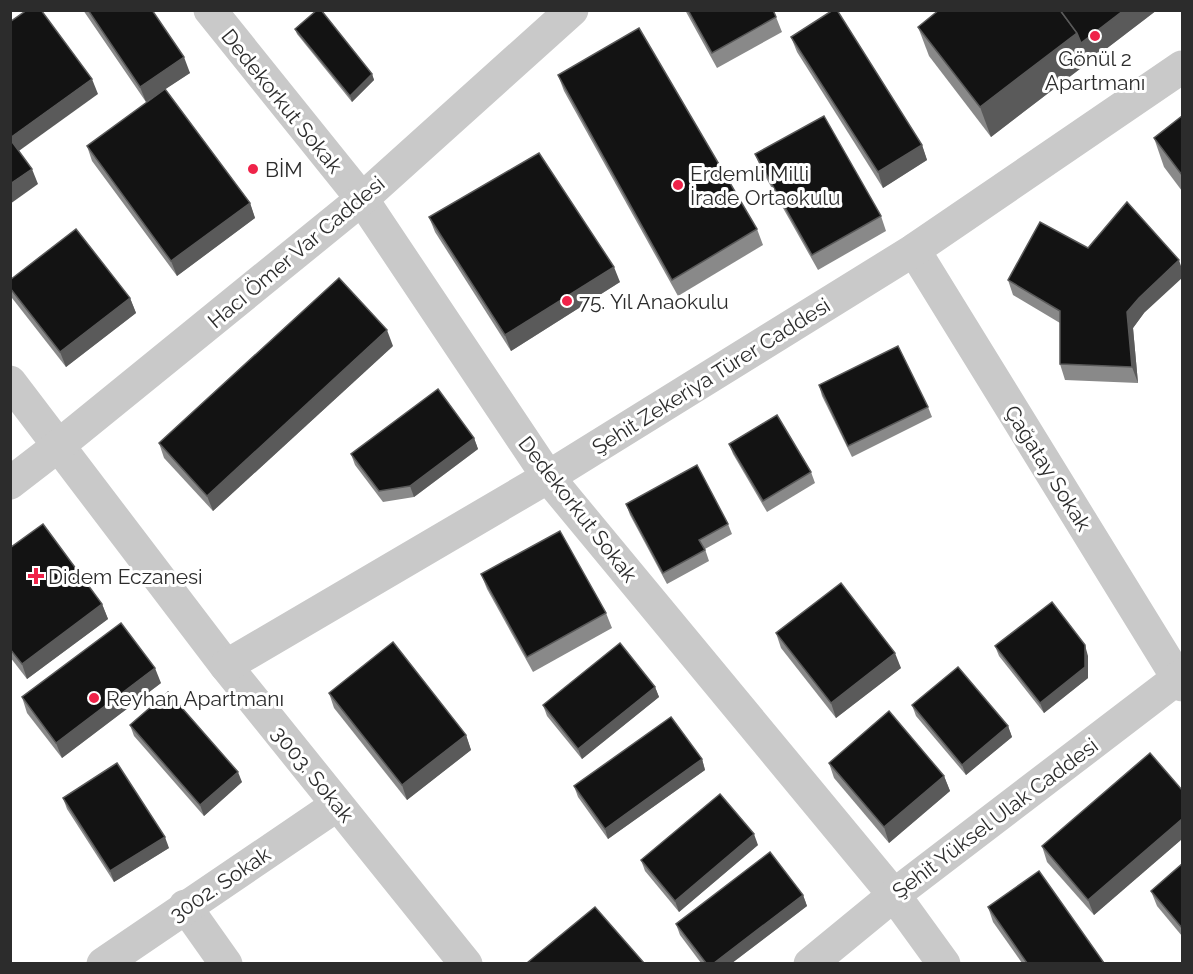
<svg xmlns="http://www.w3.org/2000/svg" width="1193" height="974" viewBox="0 0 1193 974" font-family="Raleway,sans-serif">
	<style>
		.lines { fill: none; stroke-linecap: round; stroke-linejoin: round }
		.minor { stroke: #c9c9c9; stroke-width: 33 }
		.wall { fill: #898989 }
		.shaded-wall { fill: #5a5a5a }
		.building { fill: #131313; stroke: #5a5a5a; stroke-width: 1.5 }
		.poi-dot { fill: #ef2349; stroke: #fff; stroke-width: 2 }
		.labels { text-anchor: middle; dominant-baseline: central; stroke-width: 6; stroke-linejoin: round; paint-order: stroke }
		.poi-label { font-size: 21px; fill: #2c2c2c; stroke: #fff; text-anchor: start }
		.street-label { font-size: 21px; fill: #2c2c2c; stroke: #fff }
	</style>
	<rect width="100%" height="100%" fill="#fff"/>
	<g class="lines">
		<g class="minor">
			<polyline points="210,10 362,199 548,477 894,895 944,964"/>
			<polyline points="914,250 1182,685"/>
			<polyline points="10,382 226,666 466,964"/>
			<polyline points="10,483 58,446 362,199 572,10"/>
			<polyline points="226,666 548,477 914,250 1182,67"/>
			<polyline points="185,906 226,964"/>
			<polyline points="103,964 337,805"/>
			<polyline points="810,964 894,895 1182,675"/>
		</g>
	</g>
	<g class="wall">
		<polygon points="83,10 152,10 190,73 165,89 250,203 255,218 177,276 92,161 87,146 158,94 146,102"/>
		<polygon points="685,10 773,10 776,17 782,32 717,68"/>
		<polygon points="939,10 1157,10 991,137 929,56 918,27"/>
		<polygon points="295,29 372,74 374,80 352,102 297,34"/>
		<polygon points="791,37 922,145 927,160 883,188 797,52"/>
		<polygon points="558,75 757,229 763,245 678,296 564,91"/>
		<polygon points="1182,116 1182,191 1164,167 1154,138"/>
		<polygon points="755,154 881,216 886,231 818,270 761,169"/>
		<polygon points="429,217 620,282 511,351 435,232"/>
		<polygon points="10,280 130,298 136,313 66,367 12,298 10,294"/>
		<polygon points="1008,280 1144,313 1133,328 1138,383 1065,380 1060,364 1060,323 1013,295"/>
		<polygon points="393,346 213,511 164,458 159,443"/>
		<polygon points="819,385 928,407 932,417 852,457 822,396"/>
		<polygon points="474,438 478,449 414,497 383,502 355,465 351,454"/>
		<polygon points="729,444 811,472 815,483 767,512 733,454"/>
		<polygon points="626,504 728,524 732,534 705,549 709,561 667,584 630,515"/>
		<polygon points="10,548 102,604 108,619 27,679 10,657"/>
		<polygon points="481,574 606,613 612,628 533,672 487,589"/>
		<polygon points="776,633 901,668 836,718 781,648"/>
		<polygon points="995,646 1088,656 1088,678 1044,713 999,656"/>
		<polygon points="161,683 62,758 27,713 22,697"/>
		<polygon points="655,687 659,697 582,759 547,716 543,705"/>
		<polygon points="329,693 466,735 471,750 407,800 334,708"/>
		<polygon points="912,705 1008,726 1012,737 966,775 916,716"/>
		<polygon points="130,725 242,782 204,816 134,736"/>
		<polygon points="702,759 705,770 608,839 578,797 574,786"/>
		<polygon points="829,763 944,776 950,791 889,843 834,778"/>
		<polygon points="1182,790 1182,839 1094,915 1047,862 1042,846"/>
		<polygon points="63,798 169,848 114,882 67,809"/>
		<polygon points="758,845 679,912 645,871 641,860"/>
		<polygon points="1182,864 1182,936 1157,906 1151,891"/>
		<polygon points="803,895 807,906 732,963 701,963 680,935 676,924"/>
		<polygon points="988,907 1104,963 1022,963 993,922"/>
	</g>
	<g class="shaded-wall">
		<polygon points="1124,10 1157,10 991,137 980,107 1077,33"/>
		<polygon points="184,57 190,73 146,102 140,87"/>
		<polygon points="372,74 374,80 352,102 350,96"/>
		<polygon points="92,79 98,94 16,153 10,138"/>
		<polygon points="922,145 927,160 883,188 878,172"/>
		<polygon points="32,169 38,184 10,204 10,184"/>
		<polygon points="250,203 255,218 177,276 171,261"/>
		<polygon points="1179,260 1182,269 1182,278 1144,313 1133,328 1138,383 1132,367 1127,312 1139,298"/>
		<polygon points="614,267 620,282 511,351 505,335"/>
		<polygon points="130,298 136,313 66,367 60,352"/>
		<polygon points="387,330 393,346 213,511 207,496"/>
		<polygon points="474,438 478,449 414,497 410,486"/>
		<polygon points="102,604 108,619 27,679 22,664"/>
		<polygon points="1085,645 1088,656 1088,678 1044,713 1040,703"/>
		<polygon points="895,653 901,668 836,718 831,703"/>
		<polygon points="155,668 161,683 62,758 56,743"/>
		<polygon points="655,687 659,697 582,759 578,749"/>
		<polygon points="1008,726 1012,737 966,775 962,765"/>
		<polygon points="466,735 471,750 407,800 402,785"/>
		<polygon points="702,759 705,770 608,839 605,829"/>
		<polygon points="238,772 242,782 204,816 200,805"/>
		<polygon points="944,776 950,791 889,843 884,827"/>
		<polygon points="1182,819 1182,839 1094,915 1088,900"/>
		<polygon points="754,834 758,845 679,912 675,901"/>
		<polygon points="165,837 169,848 114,882 110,871"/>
		<polygon points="803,895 807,906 732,963 714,963"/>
	</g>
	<g class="building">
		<polygon points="27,10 41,10 92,79 10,138 10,22"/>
		<polygon points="88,10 152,10 184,57 140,87"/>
		<polygon points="317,10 321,10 372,74 350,96 295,29"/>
		<polygon points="688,10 773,10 776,17 712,53"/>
		<polygon points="833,10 837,10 922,145 878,172 791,37"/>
		<polygon points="939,10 1060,10 1077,33 980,107 918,27"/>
		<polygon points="1060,10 1124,10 1081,43 1077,33"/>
		<polygon points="639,28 757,229 672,280 558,75"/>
		<polygon points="165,89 250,203 171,261 87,146"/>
		<polygon points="824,116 881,216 812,255 755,154"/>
		<polygon points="1182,116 1182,175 1154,138"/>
		<polygon points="10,139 32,169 10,184"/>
		<polygon points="539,153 614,267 505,335 429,217"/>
		<polygon points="1127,202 1179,260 1139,298 1127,312 1132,367 1060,364 1060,311 1008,280 1040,222 1088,248"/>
		<polygon points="76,229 130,298 60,352 10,288 10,280"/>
		<polygon points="339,278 387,330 207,496 159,443"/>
		<polygon points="898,346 928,407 848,446 819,385"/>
		<polygon points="438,389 474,438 410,486 379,491 351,454"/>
		<polygon points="777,415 811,472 763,501 729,444"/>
		<polygon points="697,465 728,524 699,540 705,550 663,573 626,504"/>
		<polygon points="43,524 102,604 22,664 10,649 10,548"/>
		<polygon points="560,531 606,613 527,657 481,574"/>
		<polygon points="841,583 895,653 831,703 776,633"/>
		<polygon points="1052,602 1085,645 1085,667 1040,703 995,646"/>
		<polygon points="121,623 155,668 56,743 22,697"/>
		<polygon points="393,642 466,735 402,785 329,693"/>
		<polygon points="620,643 655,687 578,749 543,705"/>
		<polygon points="958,667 1008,726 962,765 912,705"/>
		<polygon points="168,692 238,772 200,805 130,725"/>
		<polygon points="889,711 944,776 884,827 829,763"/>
		<polygon points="671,717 702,759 605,829 574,786"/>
		<polygon points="1150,753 1182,790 1182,819 1088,900 1042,846"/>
		<polygon points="117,763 165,837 110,871 63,798"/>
		<polygon points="720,794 754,834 675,901 641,860"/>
		<polygon points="770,852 803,895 714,963 706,963 676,924"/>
		<polygon points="1182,864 1182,928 1151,891"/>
		<polygon points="1039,871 1104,963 1027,963 988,907"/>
		<polygon points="595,907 644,963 527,963"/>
	</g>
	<g class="poi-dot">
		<circle cx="1095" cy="36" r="6"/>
		<circle cx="253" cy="169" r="6"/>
		<circle cx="678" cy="185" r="6"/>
		<circle cx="567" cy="301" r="6"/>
		<path d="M33 567h6v6h6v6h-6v6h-6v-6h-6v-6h6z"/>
		<circle cx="94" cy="698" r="6"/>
	</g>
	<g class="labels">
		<g class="poi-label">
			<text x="1095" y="58" text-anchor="middle">Gönül 2<tspan x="1095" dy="24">Apartmanı</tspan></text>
			<text x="265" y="169">BİM</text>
			<text x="690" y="173">Erdemli Milli<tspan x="690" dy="24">İrade Ortaokulu</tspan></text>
			<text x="579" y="301">75. Yıl Anaokulu</text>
			<text x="48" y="576">Didem Eczanesi</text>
			<text x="106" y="698">Reyhan Apartmanı</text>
		</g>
		<g class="street-label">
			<text transform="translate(282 101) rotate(51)">Dedekorkut Sokak</text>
			<text transform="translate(296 252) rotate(-40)">Hacı Ömer Var Caddesi</text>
			<text transform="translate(711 376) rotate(-32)">Şehit Zekeriya Türer Caddesi</text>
			<text transform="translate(1048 468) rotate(58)">Çağatay Sokak</text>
			<text transform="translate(578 509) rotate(52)">Dedekorkut Sokak</text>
			<text transform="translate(313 774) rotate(51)">3003. Sokak</text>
			<text transform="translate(995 818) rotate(-37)">Şehit Yüksel Ulak Caddesi</text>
			<text transform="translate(220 884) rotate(-34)">3002. Sokak</text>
		</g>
	</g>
	<rect width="1193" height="974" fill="none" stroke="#2c2c2c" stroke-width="24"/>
</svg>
